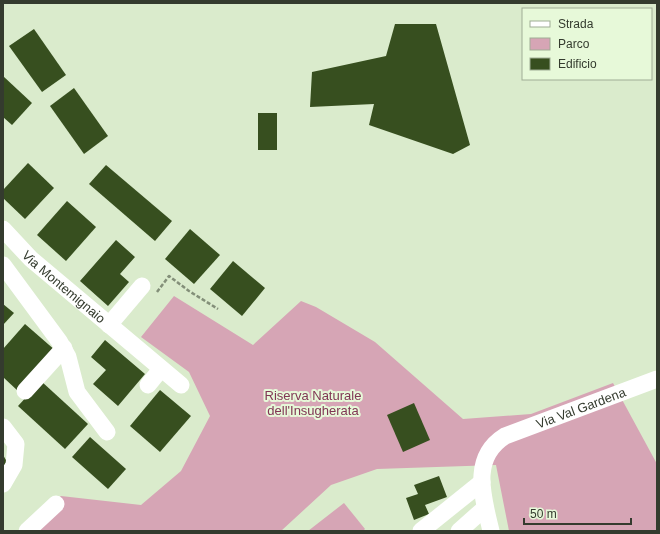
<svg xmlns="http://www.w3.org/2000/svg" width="660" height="534" viewBox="0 0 660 534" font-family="Helvetica,sans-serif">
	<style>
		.green { fill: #d6a5b5 }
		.building { fill: #374f1f }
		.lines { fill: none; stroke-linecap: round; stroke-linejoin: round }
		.path { stroke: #838f79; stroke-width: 2.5; stroke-dasharray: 4 2; stroke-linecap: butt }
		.minor { stroke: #fff; stroke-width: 17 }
		.labels { text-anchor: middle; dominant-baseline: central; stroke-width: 4; stroke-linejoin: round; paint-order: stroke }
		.street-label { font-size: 13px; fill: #343b2e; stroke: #e7f9d9 }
		.park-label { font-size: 13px; fill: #803654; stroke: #e7f9d9 }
	</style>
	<rect width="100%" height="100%" fill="#daebcc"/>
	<g class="green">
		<polygon points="174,296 253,345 301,301 316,307 375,342 463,419 531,414 613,383 657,464 657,531 509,531 496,465 377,469 331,485 281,531 28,531 36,515 61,496 141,505 181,471 210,416 189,372 141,337"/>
		<polygon points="344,503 365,529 363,531 308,531"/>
	</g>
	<g class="building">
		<polygon points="395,24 436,24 470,145 453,154 369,125 374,104 310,107 312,72 386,56"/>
		<polygon points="34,29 66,75 42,92 9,46"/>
		<polygon points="3,76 32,103 12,125 3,117"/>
		<polygon points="74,88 108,136 84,154 50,106"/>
		<rect x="258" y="113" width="19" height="37"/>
		<polygon points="28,163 54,188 25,219 3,198 3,190"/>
		<polygon points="106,165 172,221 155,241 89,184"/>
		<polygon points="67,201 96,227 66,261 37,235"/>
		<polygon points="190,229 220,255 194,284 165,259"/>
		<polygon points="116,240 135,257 120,274 129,282 108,306 80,281"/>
		<polygon points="233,261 265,288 242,316 210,289"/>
		<polygon points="3,304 14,313 3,325"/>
		<polygon points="25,324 56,351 19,392 3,377 3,349"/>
		<polygon points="105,340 145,374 118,406 93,384 106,370 91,357"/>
		<polygon points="41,381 88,424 65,449 18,406"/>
		<polygon points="160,390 191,416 160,452 130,426"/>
		<polygon points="414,403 430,440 403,452 387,415"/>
		<polygon points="90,437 126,469 108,489 72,457"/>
		<polygon points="3,455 10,467 3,471"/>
		<polygon points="439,476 447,497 425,505 429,514 414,520 406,498 418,494 414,485"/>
	</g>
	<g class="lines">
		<polyline class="path" points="157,292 169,276 189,291 218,309"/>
		<g class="minor">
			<path id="s1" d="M3,229L31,259L181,385"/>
			<polyline points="3,265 59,341 68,357 77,392 107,432"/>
			<polyline points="109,325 142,286"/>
			<polyline points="148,385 161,369"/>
			<polyline points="25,391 64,348"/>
			<polyline points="3,427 16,444 14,465 3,484"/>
			<polyline points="27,531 56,504"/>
			<polyline points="421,531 482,482"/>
			<polyline points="459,531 485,508"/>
			<path id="s2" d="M491,531C483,497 470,458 505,436L657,379"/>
		</g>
	</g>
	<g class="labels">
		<g class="street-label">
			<text stroke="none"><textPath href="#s1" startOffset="84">Via Montemignaio</textPath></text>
			<text stroke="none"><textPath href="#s2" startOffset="185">Via Val Gardena</textPath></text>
		</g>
		<g class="park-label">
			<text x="313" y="395">Riserva Naturale<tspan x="313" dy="15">dell'Insugherata</tspan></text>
		</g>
	</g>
	<rect width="660" height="534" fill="none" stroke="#343b2e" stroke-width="8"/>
	<rect x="522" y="8" width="130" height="72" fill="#e7f9d9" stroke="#9fad95"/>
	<rect x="530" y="21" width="20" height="6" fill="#ffffff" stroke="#9fad95"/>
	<text x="558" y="28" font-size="12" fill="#343b2e">Strada</text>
	<rect x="530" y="38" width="20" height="12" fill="#d6a5b5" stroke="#9fad95"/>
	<text x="558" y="48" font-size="12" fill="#343b2e">Parco</text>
	<rect x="530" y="58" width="20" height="12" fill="#374f1f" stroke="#9fad95"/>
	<text x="558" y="68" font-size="12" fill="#343b2e">Edificio</text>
	<path d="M524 518v6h107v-6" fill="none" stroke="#343b2e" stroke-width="2"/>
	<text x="530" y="518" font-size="12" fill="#343b2e" stroke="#e7f9d9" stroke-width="3" paint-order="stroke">50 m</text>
</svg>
